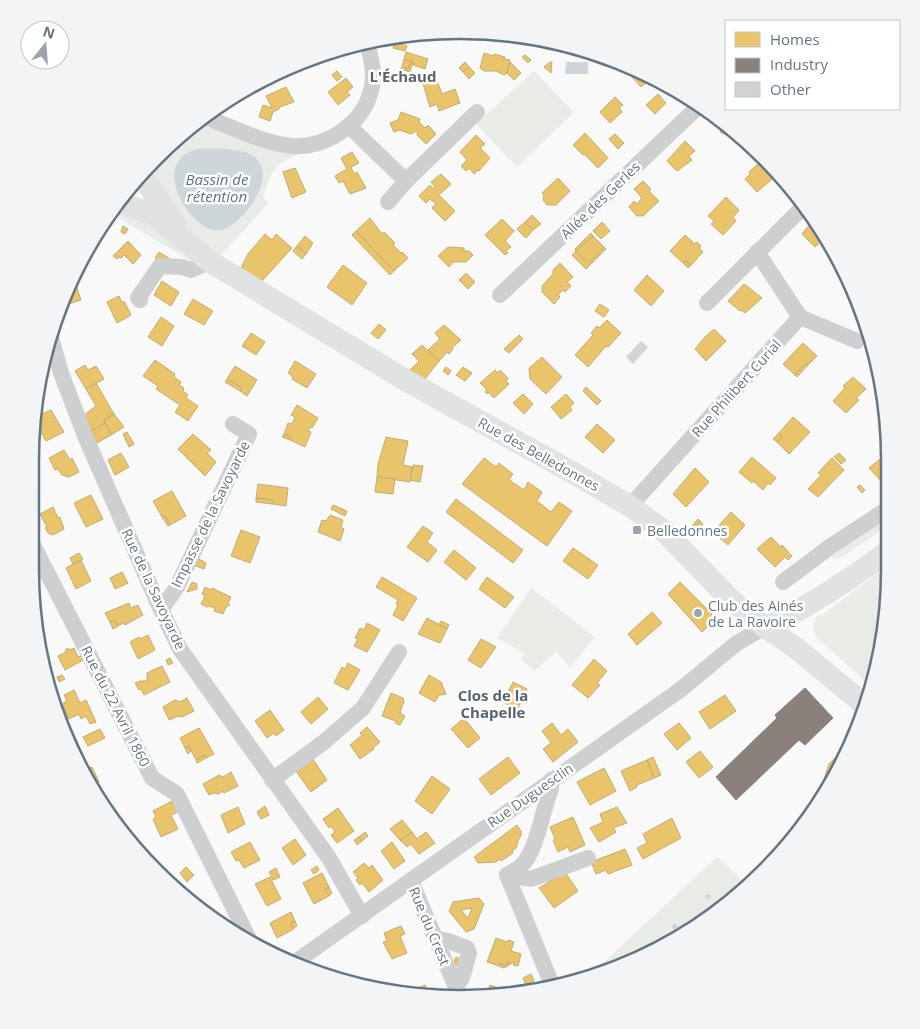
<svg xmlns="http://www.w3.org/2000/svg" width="920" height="1029" viewBox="0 0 920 1029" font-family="'Open Sans',sans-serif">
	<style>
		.green { fill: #e8ebe6 }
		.water { fill: #ced6d9 }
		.homes { fill: #e9c46a; stroke: #c1ad72; fill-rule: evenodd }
		.industry { fill: #8a817c; stroke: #7f7e7e }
		.building { fill: #d0d2d3; stroke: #e8e8e8 }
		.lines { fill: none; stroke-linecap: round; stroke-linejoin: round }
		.minor { stroke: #cecfd0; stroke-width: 16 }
		.secondary { stroke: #e1e2e2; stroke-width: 22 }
		.poi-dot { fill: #99a4ac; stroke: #fff; stroke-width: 2 }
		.labels { text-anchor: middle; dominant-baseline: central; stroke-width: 5; stroke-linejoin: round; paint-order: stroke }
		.street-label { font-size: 14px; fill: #657683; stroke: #fff }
		.poi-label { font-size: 14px; fill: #657683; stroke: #fff; text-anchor: start }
		.neighbourhood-label { font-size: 15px; font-weight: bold; fill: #57646e; stroke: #fff }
		.water-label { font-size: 15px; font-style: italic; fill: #60757c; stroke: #fff }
		.rim { fill: none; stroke: #657683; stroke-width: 2.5 }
	</style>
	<rect width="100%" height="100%" fill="#f9f9f9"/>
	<g class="green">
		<polygon points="534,71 574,112 517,167 476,124"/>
		<path d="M197,120L303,151C274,167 273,165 263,197L269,203L219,257L197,242L161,195L151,163Z"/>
		<polygon points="136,213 191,261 112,214"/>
		<polygon points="889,515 889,525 845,555 838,559 831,558 832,554"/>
		<path d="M889,565V597L875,680L868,688L859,675L817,638C812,630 812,624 817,616L822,615Z"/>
		<polygon points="531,588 595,637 570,667 556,652 534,671 521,659 525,653 497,638"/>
		<polygon points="717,857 747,885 722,910 650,955 587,978"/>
	</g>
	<g class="water">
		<polygon points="566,62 588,62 588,74 565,74"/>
		<path d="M197,149C210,148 243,148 253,156C280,173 246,220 225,229C195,242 145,162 197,149Z"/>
		<polygon points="641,341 648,347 633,364 626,357"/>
	</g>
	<g class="homes">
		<polygon points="395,42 407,46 405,51 393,48"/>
		<polygon points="550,42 578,48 567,48 561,53"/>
		<polygon points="406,52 428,59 425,69 413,65 413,62 404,59"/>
		<polygon points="484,53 493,56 494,54 505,57 504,59 510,60 507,73 504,75 496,71 484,71 480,68"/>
		<polygon points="525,55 531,60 528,63 522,57"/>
		<polygon points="404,59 411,61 408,69 402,67"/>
		<polygon points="411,61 413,62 410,72 400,69 402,67 408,69"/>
		<polygon points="465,62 469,67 463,72 459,68"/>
		<polygon points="510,62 521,73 514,80 507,73"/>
		<polygon points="550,62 552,62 551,73 544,67"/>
		<polygon points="469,67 475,73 469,79 463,72"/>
		<polygon points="637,70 652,77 641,87 631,76"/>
		<polygon points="337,71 342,77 337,81 332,75"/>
		<polygon points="435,75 442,94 455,89 460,103 439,111 437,104 430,107 422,80"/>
		<polygon points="346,78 353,87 347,92 350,95 338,105 328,92"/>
		<polygon points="286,87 294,102 280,107 279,109 273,112 270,121 259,117 263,105 272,108 266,96"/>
		<polygon points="658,94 666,103 655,114 646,105"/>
		<polygon points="615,97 623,105 619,108 622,112 610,123 600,112"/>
		<polygon points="401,112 420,119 419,122 425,128 428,125 436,134 426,144 417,135 418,134 416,131 411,134 399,130 394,132 390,123 398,120"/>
		<polygon points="720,120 735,131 733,135 728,132 726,135 720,132 722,129 717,125"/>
		<polygon points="585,133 608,158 598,168 584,154 583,155 573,145"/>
		<polygon points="615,134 624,143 618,149 609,139"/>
		<polygon points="476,135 485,144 480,148 490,158 479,171 478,170 474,174 469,168 466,171 461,166 467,160 460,152"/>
		<polygon points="685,141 695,151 689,156 692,160 677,171 667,161"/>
		<polygon points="352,152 359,163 351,167 354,174 357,172 366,188 350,194 343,181 339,183 335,176 347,169 341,158"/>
		<polygon points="765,162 777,175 757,192 745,179 750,174 749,172 759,163 761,166"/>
		<polygon points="295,168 306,192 292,198 283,172"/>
		<polygon points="441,174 451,184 439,195 455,211 445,221 432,208 436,204 430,199 426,203 419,196 430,185 433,189 435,187 431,182"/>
		<polygon points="558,178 570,191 556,205 547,205 543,200 544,195 542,193"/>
		<polygon points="643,181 651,189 649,191 659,201 643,216 637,216 629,207 634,201 637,204 642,198 634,189"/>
		<polygon points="726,197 739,210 733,217 736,221 723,235 711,224 714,221 708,216"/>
		<polygon points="532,215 541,224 533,230 525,222"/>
		<polygon points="370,218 382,234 384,232 395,243 393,245 401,253 402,252 408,258 394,271 356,231"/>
		<polygon points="502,219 514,231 505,241 511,247 506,251 508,253 505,255 485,235"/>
		<polygon points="814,219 825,237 815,247 802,234"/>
		<polygon points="525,222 533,230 526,238 517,229"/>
		<polygon points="602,222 610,231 601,239 593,231"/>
		<polygon points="123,226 128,229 125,234 121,232"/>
		<polygon points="356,231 394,271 390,275 352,235"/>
		<polygon points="591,233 593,236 576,251 575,249"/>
		<polygon points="265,234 272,240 276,234 292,248 262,281 241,268 248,254"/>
		<polygon points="685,235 695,244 697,242 701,246 699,248 703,252 691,265 685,261 683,263 670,251"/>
		<polygon points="305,236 313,243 306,254 297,246"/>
		<polygon points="593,236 604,247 588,263 576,251"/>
		<polygon points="128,241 141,255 133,264 124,255 121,258 119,257 117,259 113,256"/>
		<polygon points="297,246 306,254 302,259 293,251"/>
		<polygon points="448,247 464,248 464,251 469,251 473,255 466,262 453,262 449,267 438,256"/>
		<polygon points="604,247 606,249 586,269 572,255 576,251 588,263"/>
		<polygon points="159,252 170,259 166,265 155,258"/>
		<polygon points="685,261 691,265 688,268 683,263"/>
		<polygon points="560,263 573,277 567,282 571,286 565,292 563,290 558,295 560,297 554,304 542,292 542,286 553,274 553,270"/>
		<polygon points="343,265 367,283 352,305 327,287"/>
		<polygon points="466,273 475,282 468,289 459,280"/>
		<polygon points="647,275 664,291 651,306 634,290"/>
		<polygon points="162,281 179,292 171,306 154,295"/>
		<polygon points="744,284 762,298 745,313 741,310 740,311 728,301"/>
		<polygon points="76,285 81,300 65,305 72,286"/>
		<polygon points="119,296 122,303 124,301 131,315 117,323 107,302"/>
		<polygon points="193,299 213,311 204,325 184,314"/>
		<polygon points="600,304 609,310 604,317 595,311"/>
		<polygon points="161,317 174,326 162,346 148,337"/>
		<polygon points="607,320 621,333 608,347 606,346 588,367 575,355 593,335 591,333 597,326 599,328"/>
		<polygon points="379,324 386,330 378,339 371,333"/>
		<polygon points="444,325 461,340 452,348 453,349 449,354 447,352 439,361 428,350 440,339 435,333"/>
		<polygon points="714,329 726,341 706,361 695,349 704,338"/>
		<polygon points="251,333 265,342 256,355 242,346"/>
		<polygon points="519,335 523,339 509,353 504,349"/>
		<polygon points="803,343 817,356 808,365 806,363 795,375 783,364"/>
		<polygon points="422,345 439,361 425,379 410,370 419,361 412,354"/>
		<polygon points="542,357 562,377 546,394 530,379 529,368"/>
		<polygon points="155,360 175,374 174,377 181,382 179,385 184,388 183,391 188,395 186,398 198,406 188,421 175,412 180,405 156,389 158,386 143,376"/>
		<polygon points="295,361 316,374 307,388 292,379 293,377 288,373"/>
		<polygon points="806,363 808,365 797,377 795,375"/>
		<polygon points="85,365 88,370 96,366 104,379 86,389 75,371"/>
		<polygon points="235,366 257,380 247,396 240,391 242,388 227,379"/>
		<polygon points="446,367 451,371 448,375 443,371"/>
		<polygon points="463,367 472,373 465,381 456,375"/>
		<polygon points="41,368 43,373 41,375 44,385 38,387 38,376"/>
		<polygon points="495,370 498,373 500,370 508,378 506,381 509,384 494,398 488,392 487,394 485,392 487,390 480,383"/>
		<polygon points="853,377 866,389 856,398 859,400 846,413 833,401 845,388 843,386"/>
		<polygon points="227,379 242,388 240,391 225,382"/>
		<polygon points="96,383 114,414 104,420 105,423 91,431 83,416 96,406 86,389"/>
		<polygon points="586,387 601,401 597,405 583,391"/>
		<polygon points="523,394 533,404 524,414 513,403"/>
		<polygon points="566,394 574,403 570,407 572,410 561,419 551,407"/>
		<polygon points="297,405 318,418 312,428 310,427 308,431 311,432 305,447 290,440 291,437 284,434 288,423 292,424 295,417 291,415"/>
		<polygon points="51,410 64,432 46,441 36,424 37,416"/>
		<polygon points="114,414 124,427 111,435 104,420"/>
		<polygon points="793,417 810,432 789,454 777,442 782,436 779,433"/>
		<polygon points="887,419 889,432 889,438 879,426"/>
		<polygon points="105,423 111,435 97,443 91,431"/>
		<polygon points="597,424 615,440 603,453 585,437"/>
		<polygon points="127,432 134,444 129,447 123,434"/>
		<polygon points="779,433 782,436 777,442 773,439"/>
		<polygon points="193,434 211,450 207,453 216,462 205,476 178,449"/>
		<polygon points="284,434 291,437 290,440 282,437"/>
		<polygon points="386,437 408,441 403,465 412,467 410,482 377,477 378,464"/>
		<polygon points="64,450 70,460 72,458 79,472 69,477 62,475 58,469 55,470 49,458"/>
		<polygon points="121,453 129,467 115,475 108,460"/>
		<polygon points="839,453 846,460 841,464 834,457"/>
		<polygon points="884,456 889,461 889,477 883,483 869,468"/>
		<polygon points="752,457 776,478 770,485 768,483 763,490 753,481 752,483 739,472"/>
		<polygon points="484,458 496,467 499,463 513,474 509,480 524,490 528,482 542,492 537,501 551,512 559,502 572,511 547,546 462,484"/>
		<polygon points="832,458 844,470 818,497 808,489 821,475 818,473"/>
		<polygon points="413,465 423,466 420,482 410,480"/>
		<polygon points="695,468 709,482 686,507 673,494"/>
		<polygon points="377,477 395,479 393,494 375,492"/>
		<polygon points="258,484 288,488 286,506 272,504 272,500 256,498"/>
		<polygon points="860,485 865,490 862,493 857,487"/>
		<polygon points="172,491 186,516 170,525 165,516 162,517 153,501"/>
		<polygon points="91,495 103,519 86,527 74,503"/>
		<polygon points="256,498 272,500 272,504 256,502"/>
		<polygon points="456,499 523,550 513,563 446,512"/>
		<polygon points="333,505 347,511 345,516 331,509"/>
		<polygon points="53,507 58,518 60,517 64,529 53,535 48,533 45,528 47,527 40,514"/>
		<polygon points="731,512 745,525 728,545 713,532"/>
		<polygon points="330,515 343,520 341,527 344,529 340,541 318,532 322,520 326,521"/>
		<polygon points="165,516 170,525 168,526 162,517"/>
		<polygon points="698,519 700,521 693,529 690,528"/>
		<polygon points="700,521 703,524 696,532 693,529"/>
		<polygon points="423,526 433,533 427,542 437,550 428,562 407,547"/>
		<polygon points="241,530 260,537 250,563 231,556"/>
		<polygon points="771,537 781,547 782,545 792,556 788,560 785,557 775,567 757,549"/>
		<polygon points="573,548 598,565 588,579 563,561"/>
		<polygon points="454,550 476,568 466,580 444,562"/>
		<polygon points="79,553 83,559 73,564 70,558"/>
		<polygon points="199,559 206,563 204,569 196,566"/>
		<polygon points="81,560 91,581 76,589 66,568"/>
		<polygon points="122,572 128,583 115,589 110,578"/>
		<polygon points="382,577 417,598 403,621 393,615 398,605 396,604 398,600 376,587"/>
		<polygon points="487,577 514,597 505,608 479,589"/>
		<polygon points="192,582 197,584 197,589 187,592"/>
		<polygon points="680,582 716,618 702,632 668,594"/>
		<polygon points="205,587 211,590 212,588 231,597 228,603 230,605 226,607 223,614 214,611 215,609 210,606 207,607 201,604 205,596 202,594"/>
		<polygon points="129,603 131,608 138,605 143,615 125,625 124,623 118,626 115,620 110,622 105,613"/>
		<polygon points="652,612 662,623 637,645 628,634"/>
		<polygon points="427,618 447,629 440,643 418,634"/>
		<polygon points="115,620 118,626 113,629 110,622"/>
		<polygon points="441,621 449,625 447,629 439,624"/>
		<polygon points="367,623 380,630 367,652 354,646 358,639 355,638 360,628 364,630"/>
		<polygon points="148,635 155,650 138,659 130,642 139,637 140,639"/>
		<polygon points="481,639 496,647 481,668 468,660"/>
		<polygon points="68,648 69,650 74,648 78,657 83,655 85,659 65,670 58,656 66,652 65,650"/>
		<polygon points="170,658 173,663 168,665 166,660"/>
		<polygon points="594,659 607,671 597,683 600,685 588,698 572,685"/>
		<polygon points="348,663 360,670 348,690 334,683 342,667 345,669"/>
		<polygon points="162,666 170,682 144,695 141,689 139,690 135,683 140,681 147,681 147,673"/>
		<polygon points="62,675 65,679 59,682 57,677"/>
		<polygon points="429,675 441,682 446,694 439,695 435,702 419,693"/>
		<polygon points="513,682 527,689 517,710 503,702"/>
		<polygon points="74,690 80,703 86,700 96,722 90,724 86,716 81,719 79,714 69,719 62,704 67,701 64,695"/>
		<polygon points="391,693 403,698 404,701 400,713 405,716 400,725 395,723 396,721 382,716"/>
		<polygon points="725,695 736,711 710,729 699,712"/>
		<polygon points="318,697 328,709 311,724 301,712"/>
		<polygon points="187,698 194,711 182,717 178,716 169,720 163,707 175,700 180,702"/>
		<polygon points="270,710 284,730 276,736 274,733 267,738 255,721"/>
		<polygon points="464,718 480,738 468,748 451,729"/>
		<polygon points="552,723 561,735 568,729 578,742 553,762 543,749 551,743 542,731"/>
		<polygon points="679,723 691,738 677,750 664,734"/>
		<polygon points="367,727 380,742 373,748 374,749 360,759 350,745 362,735 360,733"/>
		<polygon points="199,728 214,754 206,758 205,755 196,760 189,746 185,748 180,738"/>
		<polygon points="100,729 105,738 88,746 83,737"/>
		<polygon points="854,738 846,759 822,797 819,794 829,764"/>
		<polygon points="76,739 82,753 74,757 69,742"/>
		<polygon points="189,746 191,751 188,754 185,748"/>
		<polygon points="700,751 713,767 699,778 686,762"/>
		<polygon points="205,755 206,758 197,763 196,760"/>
		<polygon points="508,757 520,773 491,795 479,779"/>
		<polygon points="653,757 661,775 654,778 647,760"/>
		<polygon points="312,758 327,780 311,792 295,770"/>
		<polygon points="647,760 654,778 637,785 637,787 630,791 621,771"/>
		<polygon points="92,767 99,782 91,786 82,771"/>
		<polygon points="604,768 616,791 590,805 577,782"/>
		<polygon points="231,772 238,786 224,793 223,791 218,794 214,793 209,795 203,784 219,775 223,777"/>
		<polygon points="432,776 450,789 432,814 415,801"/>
		<polygon points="172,801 178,812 171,815 178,829 161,837 153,819 156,817 153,811"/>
		<polygon points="265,806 269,815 261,819 257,812"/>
		<polygon points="238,807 245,824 228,833 221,815"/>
		<polygon points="617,807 627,823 613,828 616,832 599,842 590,828 603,822 600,814"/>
		<polygon points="338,808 354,831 337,843 331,835 335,832 331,826 329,828 323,819"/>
		<polygon points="573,817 585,845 570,852 568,847 558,852 553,840 555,839 550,827"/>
		<polygon points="672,818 681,838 643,859 637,848 647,843 643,834"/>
		<polygon points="402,820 412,832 400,840 390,829"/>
		<polygon points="517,825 521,831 521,836 519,838 516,848 512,851 513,853 501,861 500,859 496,862 478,863 474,857"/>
		<polygon points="365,832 368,836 362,841 359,837"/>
		<polygon points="412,832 417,839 426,832 435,843 419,854 411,844 407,847 400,840"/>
		<polygon points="359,837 362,841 357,845 354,840"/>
		<polygon points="295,839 306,855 293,865 282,848"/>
		<polygon points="250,842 260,860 244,868 239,860 236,861 231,852"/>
		<polygon points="392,842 405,861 394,869 381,851"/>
		<polygon points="625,849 632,865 608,874 606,870 596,874 591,862"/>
		<polygon points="364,863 369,868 372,865 383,880 369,892 362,883 360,885 356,880 358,878 353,872"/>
		<polygon points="317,866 319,870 314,874 311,870"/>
		<polygon points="186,867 194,875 187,882 180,873"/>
		<polygon points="276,868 280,877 273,880 269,872"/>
		<polygon points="565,872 578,891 554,908 539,888"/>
		<polygon points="322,873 329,887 325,889 329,896 314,904 303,883"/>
		<polygon points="270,877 281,899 267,906 255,884"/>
		<polygon points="329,887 332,893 329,896 325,889"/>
		<path d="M479,898L484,904L474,929L466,932L449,911L453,902ZM472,908L468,918L461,910Z"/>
		<polygon points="291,912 295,921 291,923 294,929 277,938 270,923"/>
		<polygon points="295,921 297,926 293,928 291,923"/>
		<polygon points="401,926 405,934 400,936 407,953 392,959 383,942 387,941 384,933"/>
		<polygon points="496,938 507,942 508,940 514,942 511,951 521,954 518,966 513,965 514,963 511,962 511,964 507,962 506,966 500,963 499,966 487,962"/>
		<polygon points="456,957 460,959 458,966 453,964"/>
		<polygon points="507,962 511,964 504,968 499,966 500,963 506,966"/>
		<polygon points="531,974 534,981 526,985 523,978"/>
		<polygon points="425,985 430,996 409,994 408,992"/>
		<polygon points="490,985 510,992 511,990 514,991 513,992 489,995 487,994"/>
	</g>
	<polygon class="industry" points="805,688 833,718 805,745 799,740 736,800 716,777 777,718 775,715"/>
	<g class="building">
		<polygon points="708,893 712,897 708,900 705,896"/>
		<polygon points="675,923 678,927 674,930 671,926"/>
	</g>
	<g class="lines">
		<g class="minor">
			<path d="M203,116C229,126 265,144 293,146C325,148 361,125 370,94C376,77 372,58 366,42"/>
			<polyline points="349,126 406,181"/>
			<polyline points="388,202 406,181 477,112"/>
			<polyline points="757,252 800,317"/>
			<polyline points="141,293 140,300 138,298 160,266 182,267 191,270 200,266 208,260"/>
			<polyline points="500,295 700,105"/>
			<polyline points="707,303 805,205"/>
			<polyline points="52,341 61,373 85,436 161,610 180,649 329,858 362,916"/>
			<polyline points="630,506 800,317 857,341"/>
			<polyline points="31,541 152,778 177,794 251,943"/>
			<polyline points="783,582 831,546 889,508"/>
			<polyline points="161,610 177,587 249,434 233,424"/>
			<polyline points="272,780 324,742 363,708 399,652"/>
			<polyline points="507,875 553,987"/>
			<path d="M507,875C512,872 517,870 521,866C537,852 542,810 551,789V780"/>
			<polyline points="507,875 531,879 588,858"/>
			<polyline points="411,881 461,999"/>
			<polyline points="436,939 448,941 467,948 469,953 462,978 456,986"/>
			<polyline points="294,963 680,690 737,643 765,627"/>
		</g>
		<g class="secondary">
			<polyline points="146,182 175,224"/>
			<polyline points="129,206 153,214 209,261 407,381 570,471 630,506 664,531 729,598 765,627 796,648 866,706"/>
			<path d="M765,627C809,607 850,579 889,551"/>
		</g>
	</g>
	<g class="poi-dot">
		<rect x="632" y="525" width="10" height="10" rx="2.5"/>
		<circle cx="698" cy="613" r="5"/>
	</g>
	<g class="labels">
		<g class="street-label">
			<text transform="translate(600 200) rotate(-44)">Allée des Gerles</text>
			<text transform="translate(736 388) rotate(-48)">Rue Philibert Curial</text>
			<text transform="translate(539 454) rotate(29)">Rue des Belledonnes</text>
			<text transform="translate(210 514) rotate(-64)">Impasse de la Savoyarde</text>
			<text transform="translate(154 589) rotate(65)">Rue de la Savoyarde</text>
			<text transform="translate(116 706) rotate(63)">Rue du 22 Avril 1860</text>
			<text transform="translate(530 795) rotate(-35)">Rue Duguesclin</text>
			<text transform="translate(430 926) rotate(67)">Rue du Crest</text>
		</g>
		<g class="poi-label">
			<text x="647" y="530">Belledonnes</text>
			<text x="708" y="605">Club des Ainés<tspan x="708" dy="16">de La Ravoire</tspan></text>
		</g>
		<g class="neighbourhood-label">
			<text x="403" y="76">L'Échaud</text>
			<text x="493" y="695">Clos de la<tspan x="493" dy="17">Chapelle</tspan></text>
		</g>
		<g class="water-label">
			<text x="217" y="179">Bassin de<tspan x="217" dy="17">rétention</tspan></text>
		</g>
	</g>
	<path d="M0 0H920V1029H0ZM460 39H460A421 421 0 0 1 881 460V569A421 421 0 0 1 460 990H460A421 421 0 0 1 39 569V460A421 421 0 0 1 460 39Z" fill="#f3f4f5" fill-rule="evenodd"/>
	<path class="rim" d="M460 39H460A421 421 0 0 1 881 460V569A421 421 0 0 1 460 990H460A421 421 0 0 1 39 569V460A421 421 0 0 1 460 39Z"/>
	<rect x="725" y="20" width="175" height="90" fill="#ffffff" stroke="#c1c8cd"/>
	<rect x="735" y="32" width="25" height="15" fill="#e9c46a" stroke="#c1c8cd"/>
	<text x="770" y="45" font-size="15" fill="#657683">Homes</text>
	<rect x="735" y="58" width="25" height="15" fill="#8a817c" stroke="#c1c8cd"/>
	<text x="770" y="70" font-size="15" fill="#657683">Industry</text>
	<rect x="735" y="82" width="25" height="15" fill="#d0d2d3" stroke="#c1c8cd"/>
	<text x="770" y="95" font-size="15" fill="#657683">Other</text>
	<g transform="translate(45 45) rotate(17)"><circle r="24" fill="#ffffff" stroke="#c1c8cd"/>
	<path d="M0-4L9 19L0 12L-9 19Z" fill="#99a4ac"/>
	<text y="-8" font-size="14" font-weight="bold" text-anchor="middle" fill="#657683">N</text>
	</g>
</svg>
